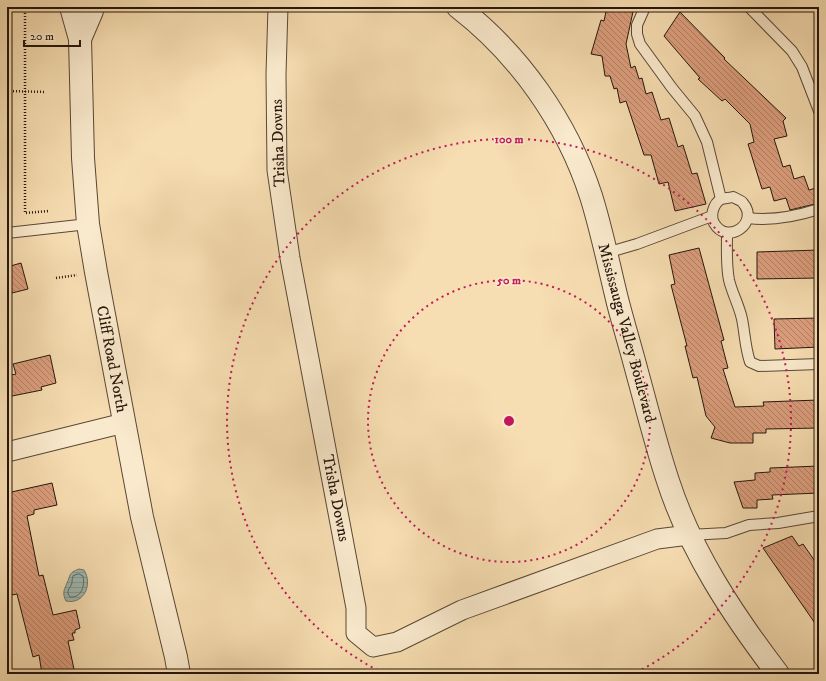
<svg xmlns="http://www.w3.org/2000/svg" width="826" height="681" viewBox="0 0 826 681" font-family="'IM FELL DW Pica',serif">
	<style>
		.water { fill: url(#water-rules); stroke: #6e7971 }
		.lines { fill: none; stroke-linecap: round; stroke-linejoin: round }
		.shore { stroke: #626860; stroke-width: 1 }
		.building { fill: url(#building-back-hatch); stroke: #25150d }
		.service-casing { stroke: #5a4736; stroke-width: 12 }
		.minor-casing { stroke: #5a4736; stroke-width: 21 }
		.tertiary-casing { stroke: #5a4736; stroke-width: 24 }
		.path { stroke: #25150d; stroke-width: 2.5; stroke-dasharray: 1 2; stroke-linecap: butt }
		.service { stroke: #faeacd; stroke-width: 10 }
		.minor { stroke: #faeacd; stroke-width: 19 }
		.tertiary { stroke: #faeacd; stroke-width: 22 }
		.ring { fill: none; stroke: #c2185b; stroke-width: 2; stroke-dasharray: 2 4 }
		.labels { text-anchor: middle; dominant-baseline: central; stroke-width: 3; stroke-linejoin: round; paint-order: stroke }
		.street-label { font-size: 16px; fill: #25150d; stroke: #faeacd }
		.centre { fill: #c2185b; stroke: #faeacd; stroke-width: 2 }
		.ring-label { font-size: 12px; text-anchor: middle; font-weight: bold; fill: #c2185b; stroke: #faeacd; stroke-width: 3; stroke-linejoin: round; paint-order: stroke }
	</style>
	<defs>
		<pattern id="water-rules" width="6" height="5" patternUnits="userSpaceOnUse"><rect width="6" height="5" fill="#9fbbb4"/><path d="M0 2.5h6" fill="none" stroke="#89a09a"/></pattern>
		<pattern id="building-back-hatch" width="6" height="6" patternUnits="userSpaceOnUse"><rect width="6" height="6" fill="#dd9f7e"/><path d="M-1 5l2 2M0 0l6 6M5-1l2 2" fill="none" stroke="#b38066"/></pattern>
	</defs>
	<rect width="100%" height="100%" fill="#f7deb2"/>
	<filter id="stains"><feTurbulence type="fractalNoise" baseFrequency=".005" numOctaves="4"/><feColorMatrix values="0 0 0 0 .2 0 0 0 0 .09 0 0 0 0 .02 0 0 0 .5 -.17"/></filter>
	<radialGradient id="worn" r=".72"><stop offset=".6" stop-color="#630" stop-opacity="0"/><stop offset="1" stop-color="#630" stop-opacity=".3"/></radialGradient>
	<path class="water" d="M79,569L84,570C93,584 84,605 66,601C62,593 64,590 67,583C71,575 68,573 79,569Z"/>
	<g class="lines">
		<path class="shore" d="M79,574L83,576C85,585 82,598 70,597C65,591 70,589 72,583C72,581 72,579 73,576Z"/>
	</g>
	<g class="building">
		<polygon points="607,7 634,7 626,44 631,68 635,66 639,79 642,78 646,94 652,92 661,120 669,118 678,147 683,145 692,174 697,173 706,204 675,211 668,182 659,184 651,155 644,155 626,101 620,103 617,88 614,89 610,76 605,76 602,56 591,54 601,20 604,21"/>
		<polygon points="680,12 725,58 724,59 786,118 783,121 787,136 774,139 783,167 790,165 794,179 804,176 809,190 816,188 819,203 790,210 786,198 774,201 770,187 762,189 748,144 754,142 750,124 725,99 722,101 698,79 700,78 664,36"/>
		<polygon points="699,248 724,340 721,341 728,368 723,369 735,407 764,406 763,402 819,400 819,428 766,429 766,433 753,433 753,443 730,443 711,438 715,427 706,416 697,377 693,378 685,346 687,346 671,285 675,284 669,255"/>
		<polygon points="819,250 819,278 757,279 757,252"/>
		<polygon points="21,263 28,289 12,293 11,288 7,289 7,267"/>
		<polygon points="819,318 819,347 775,349 774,319"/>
		<polygon points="50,355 56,383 41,387 42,390 7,397 7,376 16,374 13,364"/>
		<polygon points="819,466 819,493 772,495 773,499 757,500 757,508 743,508 734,482 755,480 755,473 770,472 770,468"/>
		<polygon points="52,483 57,505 34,510 34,514 27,516 39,576 43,575 53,615 76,610 80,628 75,630 75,633 72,633 74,640 68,641 75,674 42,674 39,655 33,657 17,594 12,595 7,568 7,493"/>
		<polygon points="792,536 799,546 803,544 819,567 819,629 763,548"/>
	</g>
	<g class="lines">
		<defs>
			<g id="service">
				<polyline points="645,7 637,25 637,34 640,44 672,88 695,116 707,142 721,199"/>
				<polyline points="749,7 792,51 802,67 819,111"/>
				<path d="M733,197C736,199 741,200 743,203C760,223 727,246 714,223C710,216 713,204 721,199C724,198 729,198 733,197Z"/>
				<path d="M748,218C770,221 797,216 819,209"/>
				<polyline points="7,233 88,224"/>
				<path d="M727,233C727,249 726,265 729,280C732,293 739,305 742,319C745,334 745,347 750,362L759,366L819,364"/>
				<polyline points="606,253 637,244 712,216"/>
				<polyline points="689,535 726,533 749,525 778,523 819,516"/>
			</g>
			<g id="minor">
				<polyline points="278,7 276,74 277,170 290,258 356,608 356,633 373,647 397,642 462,610 657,539 689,535"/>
				<polyline points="7,452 124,423"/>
			</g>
			<g id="tertiary">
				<polyline points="71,7 80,39 83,158 88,224 96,272 142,517 176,657 179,674"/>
				<path d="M458,7C519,54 567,122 591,196C602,231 609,267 618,303C624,326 631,349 637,372C647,408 656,445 668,481C691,552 733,615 778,674"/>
				<polyline points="80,39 92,11 92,7"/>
			</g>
		</defs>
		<use href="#service" class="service-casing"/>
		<use href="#minor" class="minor-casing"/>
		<use href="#tertiary" class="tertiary-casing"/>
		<g class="path">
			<polyline points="25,7 25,213 49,211"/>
			<polyline points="7,91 46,92"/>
			<polyline points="56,278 77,275"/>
		</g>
		<use href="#service" class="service"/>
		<use href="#minor" class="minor"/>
		<use href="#tertiary" class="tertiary"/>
	</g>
	<g class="ring">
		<circle cx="509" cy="421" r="141"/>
		<path d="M383 673A282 282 0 1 1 635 673"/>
	</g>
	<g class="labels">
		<g class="street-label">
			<text transform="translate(278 143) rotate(-92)">Trisha Downs</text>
			<text transform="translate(627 333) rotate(75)">Mississauga Valley Boulevard</text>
			<text transform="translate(112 359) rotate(79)">Cliff Road North</text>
			<text transform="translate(336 498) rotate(79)">Trisha Downs</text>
		</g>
	</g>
	<circle cx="509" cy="421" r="6" class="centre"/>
	<g class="ring-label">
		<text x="509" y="143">100 m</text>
		<text x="509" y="284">50 m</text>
	</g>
	<rect width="826" height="681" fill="none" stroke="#f7deb2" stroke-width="24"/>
	<rect x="8" y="8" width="810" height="665" fill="none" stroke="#25150d" stroke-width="2"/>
	<rect x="12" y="12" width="802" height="657" fill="none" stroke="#25150d"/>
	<path d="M24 40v6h56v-6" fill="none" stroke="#25150d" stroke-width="2"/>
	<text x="30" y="40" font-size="12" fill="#25150d" stroke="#faeacd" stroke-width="3" paint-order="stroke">20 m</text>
	<rect width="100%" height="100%" filter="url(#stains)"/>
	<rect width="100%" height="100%" fill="url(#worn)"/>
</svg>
